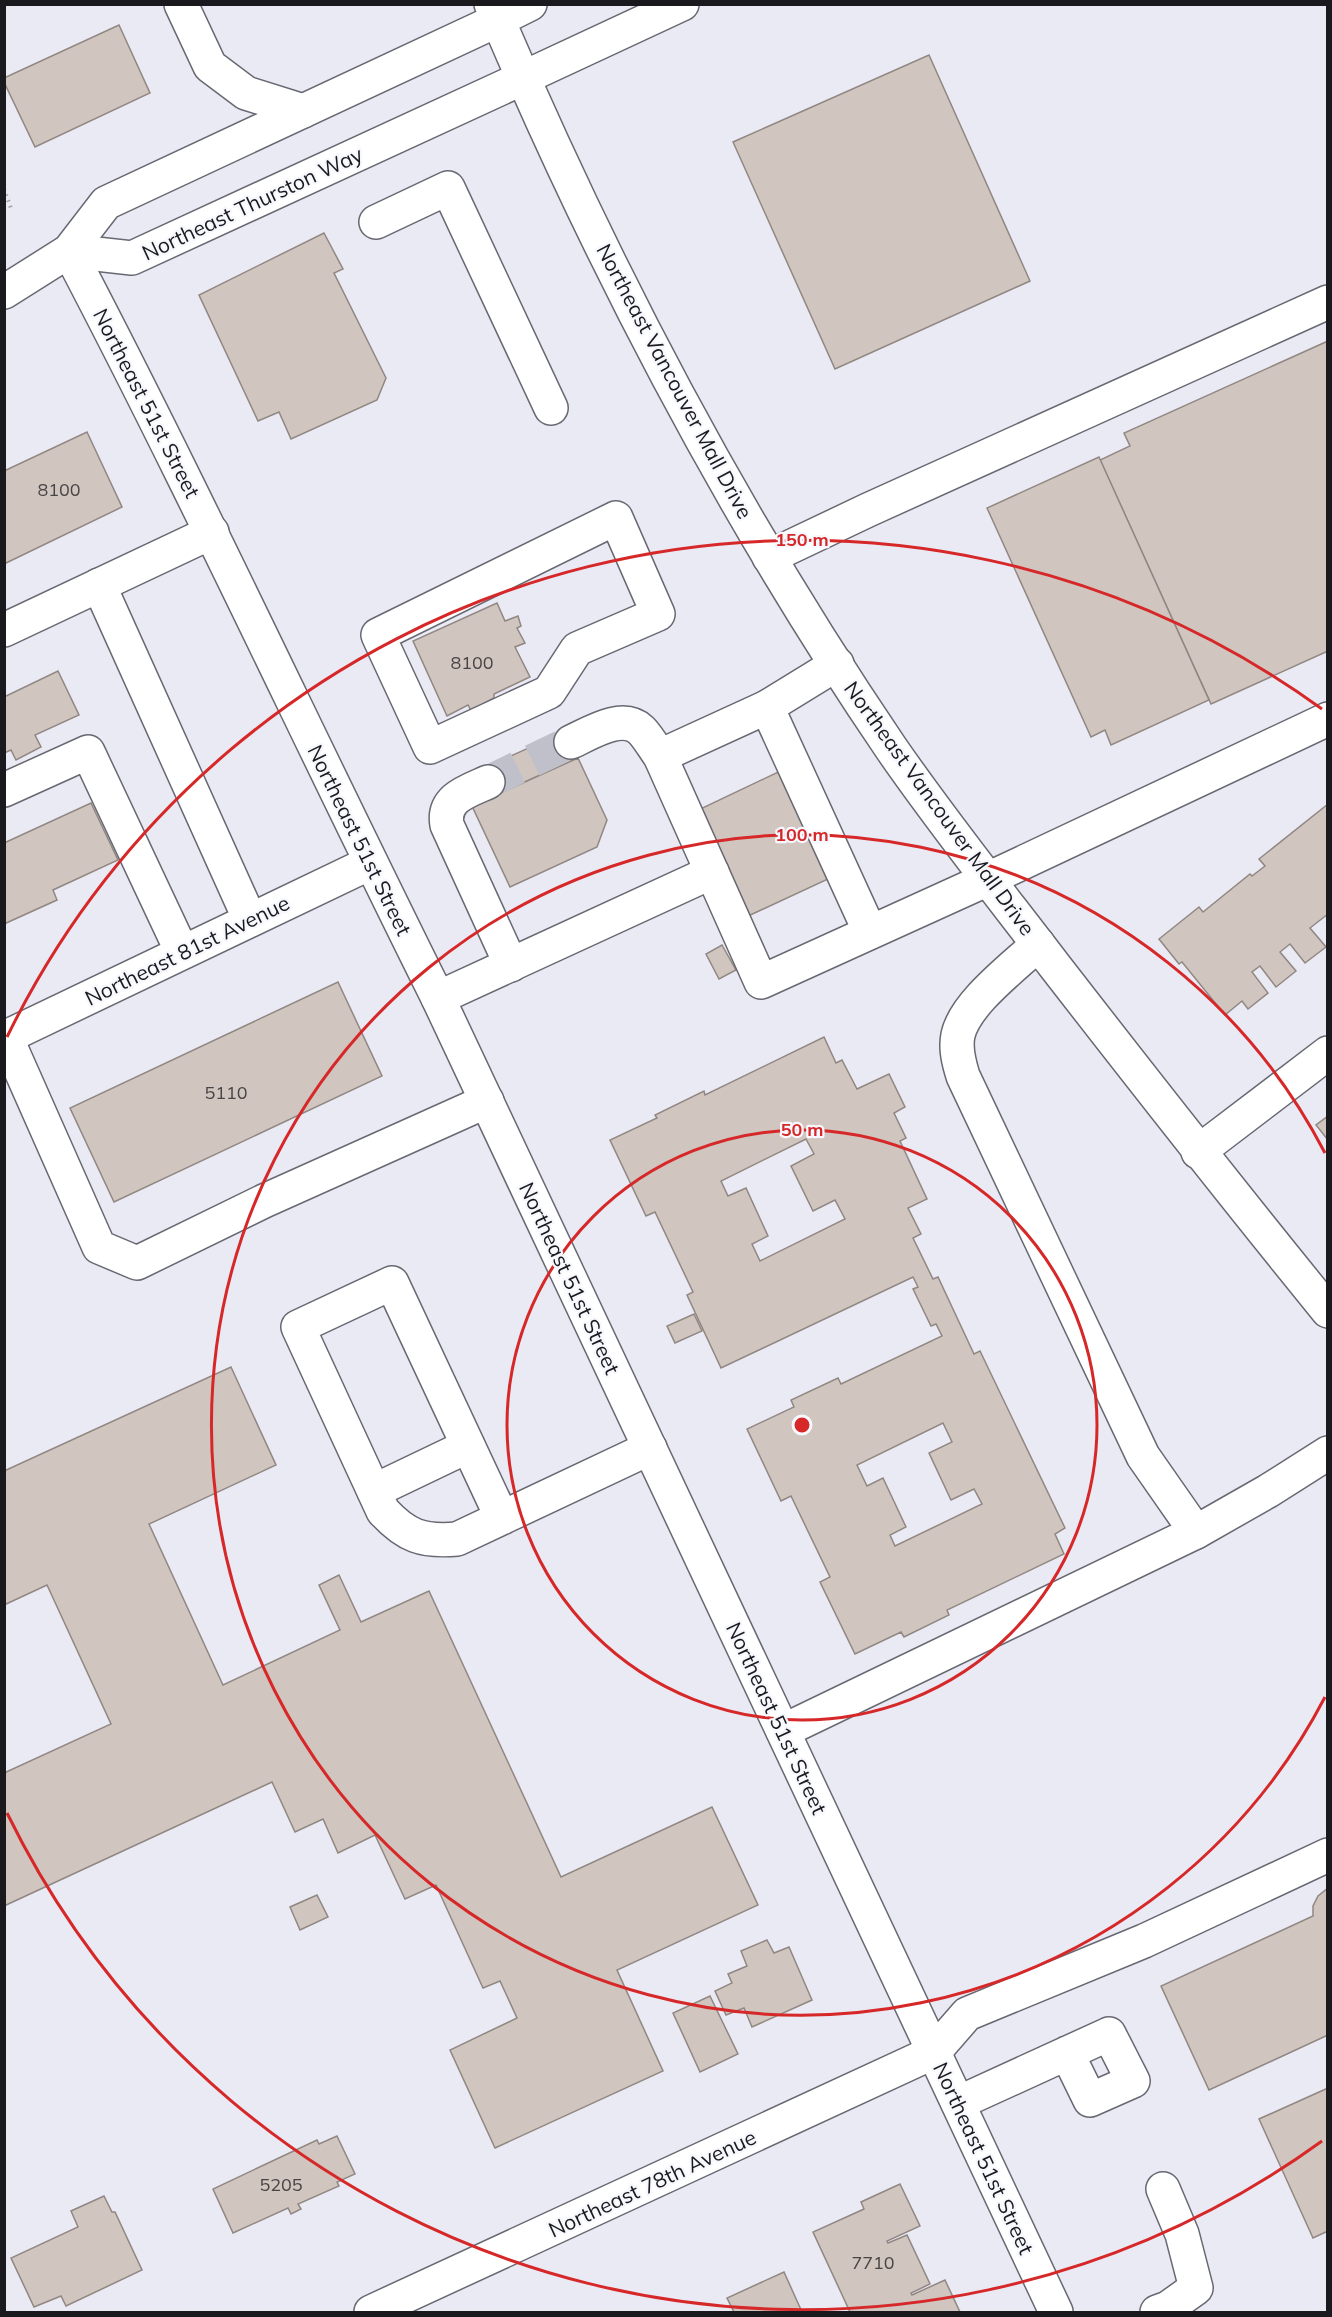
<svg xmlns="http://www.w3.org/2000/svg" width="1332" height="2317" viewBox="0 0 1332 2317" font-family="Mulish,sans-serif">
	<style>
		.building { fill: #d0c5bf; stroke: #918782; stroke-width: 1.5; fill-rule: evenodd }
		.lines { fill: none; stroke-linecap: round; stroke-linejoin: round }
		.minor-tunnel { stroke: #c0c0ca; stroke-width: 33; stroke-dasharray: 33 16; stroke-linecap: butt }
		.minor-casing { stroke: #686872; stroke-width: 36 }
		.major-casing { stroke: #686872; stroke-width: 36 }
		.path { stroke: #a3a3ab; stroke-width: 4; stroke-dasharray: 1.5 4.5; stroke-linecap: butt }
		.minor { stroke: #fff; stroke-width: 33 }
		.major { stroke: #fff; stroke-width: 33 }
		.ring { fill: none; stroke: #d62828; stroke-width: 3 }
		.labels { text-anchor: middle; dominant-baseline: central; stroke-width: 4.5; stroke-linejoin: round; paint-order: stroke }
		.number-label { font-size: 18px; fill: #484546 }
		.street-label { font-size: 21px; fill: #1a1a1e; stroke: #f7f8fe }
		.centre { fill: #d62828; stroke: #f7f8fe; stroke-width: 3 }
		.ring-label { font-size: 18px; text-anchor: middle; font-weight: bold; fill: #d62828; stroke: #f7f8fe; stroke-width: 4.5; stroke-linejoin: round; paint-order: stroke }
	</style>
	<rect width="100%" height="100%" fill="#eaeaf5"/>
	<g class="building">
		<polygon points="119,25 150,93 35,147 4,82 4,78"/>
		<polygon points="929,55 1030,281 835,369 733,142"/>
		<polygon points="324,233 343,269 334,273 386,378 377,400 291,439 279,412 258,421 199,295"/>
		<polygon points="1328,341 1328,651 1211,704 1100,460 1130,446 1124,433"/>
		<polygon points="87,432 122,507 4,564 4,471"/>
		<polygon points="1099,457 1209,700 1111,745 1105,730 1091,737 987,508"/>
		<polygon points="497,603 505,621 518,616 521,626 517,628 525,643 515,647 530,677 494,694 494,698 485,703 486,708 473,714 468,705 447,716 413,641"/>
		<polygon points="58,671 79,715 35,735 41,747 16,760 11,750 4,753 4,697"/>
		<polygon points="566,731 578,758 494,796 482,769"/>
		<polygon points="578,758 607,820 597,847 510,887 472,806"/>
		<polygon points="791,766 841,873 746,917 696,811"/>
		<polygon points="91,803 118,860 53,890 57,900 4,924 4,843"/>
		<polygon points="1328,804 1328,914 1310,928 1326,947 1305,963 1290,944 1280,952 1296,971 1276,987 1260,966 1252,972 1268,993 1248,1009 1242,1001 1225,1015 1182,962 1179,964 1159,939 1199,907 1203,912 1250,874 1252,876 1265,866 1259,859"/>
		<polygon points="722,945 736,970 719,979 706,954"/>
		<polygon points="338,982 382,1076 114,1202 70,1108"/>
		<path d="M824,1037L836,1063L842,1060L857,1089L889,1074L905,1107L894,1113L906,1138L900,1141L927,1199L908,1208L921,1234L913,1238L933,1279L938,1277L974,1354L980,1351L1065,1528L1055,1534L1064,1554L947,1610L949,1615L904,1637L901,1632L855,1654L820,1582L830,1577L791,1496L781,1501L747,1429L794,1407L791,1400L838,1378L841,1384L942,1336L936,1324L931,1326L913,1289L918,1287L913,1277L721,1368L687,1295L693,1292L655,1212L646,1216L610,1140L657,1118L655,1115L704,1091L705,1095ZM806,1139L814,1154L791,1166L813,1211L835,1200L845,1219L760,1261L752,1244L768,1236L746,1188L728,1196L721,1181ZM943,1423L952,1442L929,1453L951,1500L974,1489L982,1504L895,1546L890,1535L906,1527L883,1478L867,1486L857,1465Z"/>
		<polygon points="1328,1116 1328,1140 1316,1125"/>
		<polygon points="694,1314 702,1331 675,1343 667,1326"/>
		<polygon points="231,1367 276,1465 149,1524 223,1685 340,1630 319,1585 339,1575 361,1622 429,1591 561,1877 712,1807 758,1905 617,1970 663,2071 495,2148 450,2050 517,2018 500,1981 483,1988 436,1885 405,1899 375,1835 338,1853 323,1819 295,1832 272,1782 4,1906 4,1773 111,1724 47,1585 4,1605 4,1471"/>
		<polygon points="1328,1888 1328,2035 1209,2090 1161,1986 1313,1916 1313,1906 1318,1896"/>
		<polygon points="317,1895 328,1917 300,1930 290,1907"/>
		<polygon points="767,1940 774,1953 789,1947 812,2000 752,2027 744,2008 726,2015 715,1991 732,1983 728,1974 747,1966 741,1951"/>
		<polygon points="710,1996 738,2054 700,2072 673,2013"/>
		<polygon points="1328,2088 1328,2231 1313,2238 1259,2119"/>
		<polygon points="337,2136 355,2174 337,2182 339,2186 298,2204 301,2209 291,2214 288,2208 233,2233 213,2189 317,2140 319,2144"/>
		<polygon points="900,2184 920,2226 887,2241 888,2243 907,2235 930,2284 911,2293 912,2295 945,2280 960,2312 850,2312 813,2232 864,2209 861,2202"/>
		<polygon points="104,2196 112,2212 115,2212 142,2270 66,2306 61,2296 34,2307 11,2258 78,2227 71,2211"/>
		<polygon points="784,2272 802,2312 734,2312 727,2298"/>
	</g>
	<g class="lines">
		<polyline class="minor-tunnel" points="488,782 571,742"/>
		<defs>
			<g id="minor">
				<polyline points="181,4 210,66 246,93 303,111"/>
				<polyline points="376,222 448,188 551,408"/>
				<path d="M69,251C198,497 314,750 438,998L1056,2312"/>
				<polyline points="69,251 132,258 523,78"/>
				<polyline points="4,292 69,251 106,203 498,20 491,4"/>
				<polygon points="616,518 658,614 577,649 549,692 430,747 378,635"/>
				<polyline points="769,557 868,510 1328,302"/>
				<polyline points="99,585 250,920"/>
				<polyline points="4,630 212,532"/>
				<polyline points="837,664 767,707 660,756 761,982 988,879 1328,719"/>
				<polyline points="767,707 870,932"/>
				<path d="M571,742C589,734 622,712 641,730C648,737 654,748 660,756"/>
				<path d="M488,782C468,791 442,798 447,825L511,965"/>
				<polyline points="4,790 88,752 182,952"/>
				<path d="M1038,944C1014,967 965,1003 958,1035C955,1049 959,1063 963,1076L1143,1456L1196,1532L1268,1491L1328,1453"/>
				<polyline points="438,998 712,872"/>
				<polyline points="6,1037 99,1247 137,1263 264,1201 487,1101"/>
				<polyline points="4,1038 370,863"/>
				<polyline points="1198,1152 1328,1053"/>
				<polyline points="374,1491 468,1446"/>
				<path d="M502,1518L392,1283L298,1327L383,1511C406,1536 422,1542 457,1539L650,1448"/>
				<polyline points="783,1731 1196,1532"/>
				<path d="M958,2103C1009,2080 1059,2057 1109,2034L1133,2081L1090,2100L1067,2053"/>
				<polyline points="371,2312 934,2052 967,2014 1144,1941 1328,1855"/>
				<polyline points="1157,2312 1168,2308 1196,2288 1182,2234 1163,2189"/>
			</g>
			<g id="major">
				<path d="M530,4L498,20C606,273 736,520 891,748C942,822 999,893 1054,965C1144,1081 1235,1197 1328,1311"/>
				<polyline points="523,78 682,4"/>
			</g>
		</defs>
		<use href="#minor" class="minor-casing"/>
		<use href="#major" class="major-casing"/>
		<polyline class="path" points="4,189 12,211"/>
		<use href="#minor" class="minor"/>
		<use href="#major" class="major"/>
	</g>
	<g class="ring">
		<circle cx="802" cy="1425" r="295"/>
		<path d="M1325 1697A590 590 0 1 1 1325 1153"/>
		<path d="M1322 2141A885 885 0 0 1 7 1813M7 1037A885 885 0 0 1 1322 709"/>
	</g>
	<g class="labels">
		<g class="number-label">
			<text x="59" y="489">8100</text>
			<text x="472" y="662">8100</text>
			<text x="226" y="1092">5110</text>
			<text x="281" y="2184">5205</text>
			<text x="873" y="2262">7710</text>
		</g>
		<g class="street-label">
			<text transform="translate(252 203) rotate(-25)">Northeast Thurston Way</text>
			<text transform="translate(675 381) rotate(62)">Northeast Vancouver Mall Drive</text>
			<text transform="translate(147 403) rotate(63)">Northeast 51st Street</text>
			<text transform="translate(940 808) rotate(54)">Northeast Vancouver Mall Drive</text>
			<text transform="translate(360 840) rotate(64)">Northeast 51st Street</text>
			<text transform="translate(187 950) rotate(-26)">Northeast 81st Avenue</text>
			<text transform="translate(570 1278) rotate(65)">Northeast 51st Street</text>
			<text transform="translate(777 1718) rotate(65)">Northeast 51st Street</text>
			<text transform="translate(984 2158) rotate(65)">Northeast 51st Street</text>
			<text transform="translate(652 2183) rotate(-25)">Northeast 78th Avenue</text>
		</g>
	</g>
	<circle cx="802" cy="1425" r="9" class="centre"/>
	<g class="ring-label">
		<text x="802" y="546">150 m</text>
		<text x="802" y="841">100 m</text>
		<text x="802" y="1136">50 m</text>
	</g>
	<rect width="1332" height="2317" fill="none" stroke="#1a1a1e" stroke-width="12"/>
</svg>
